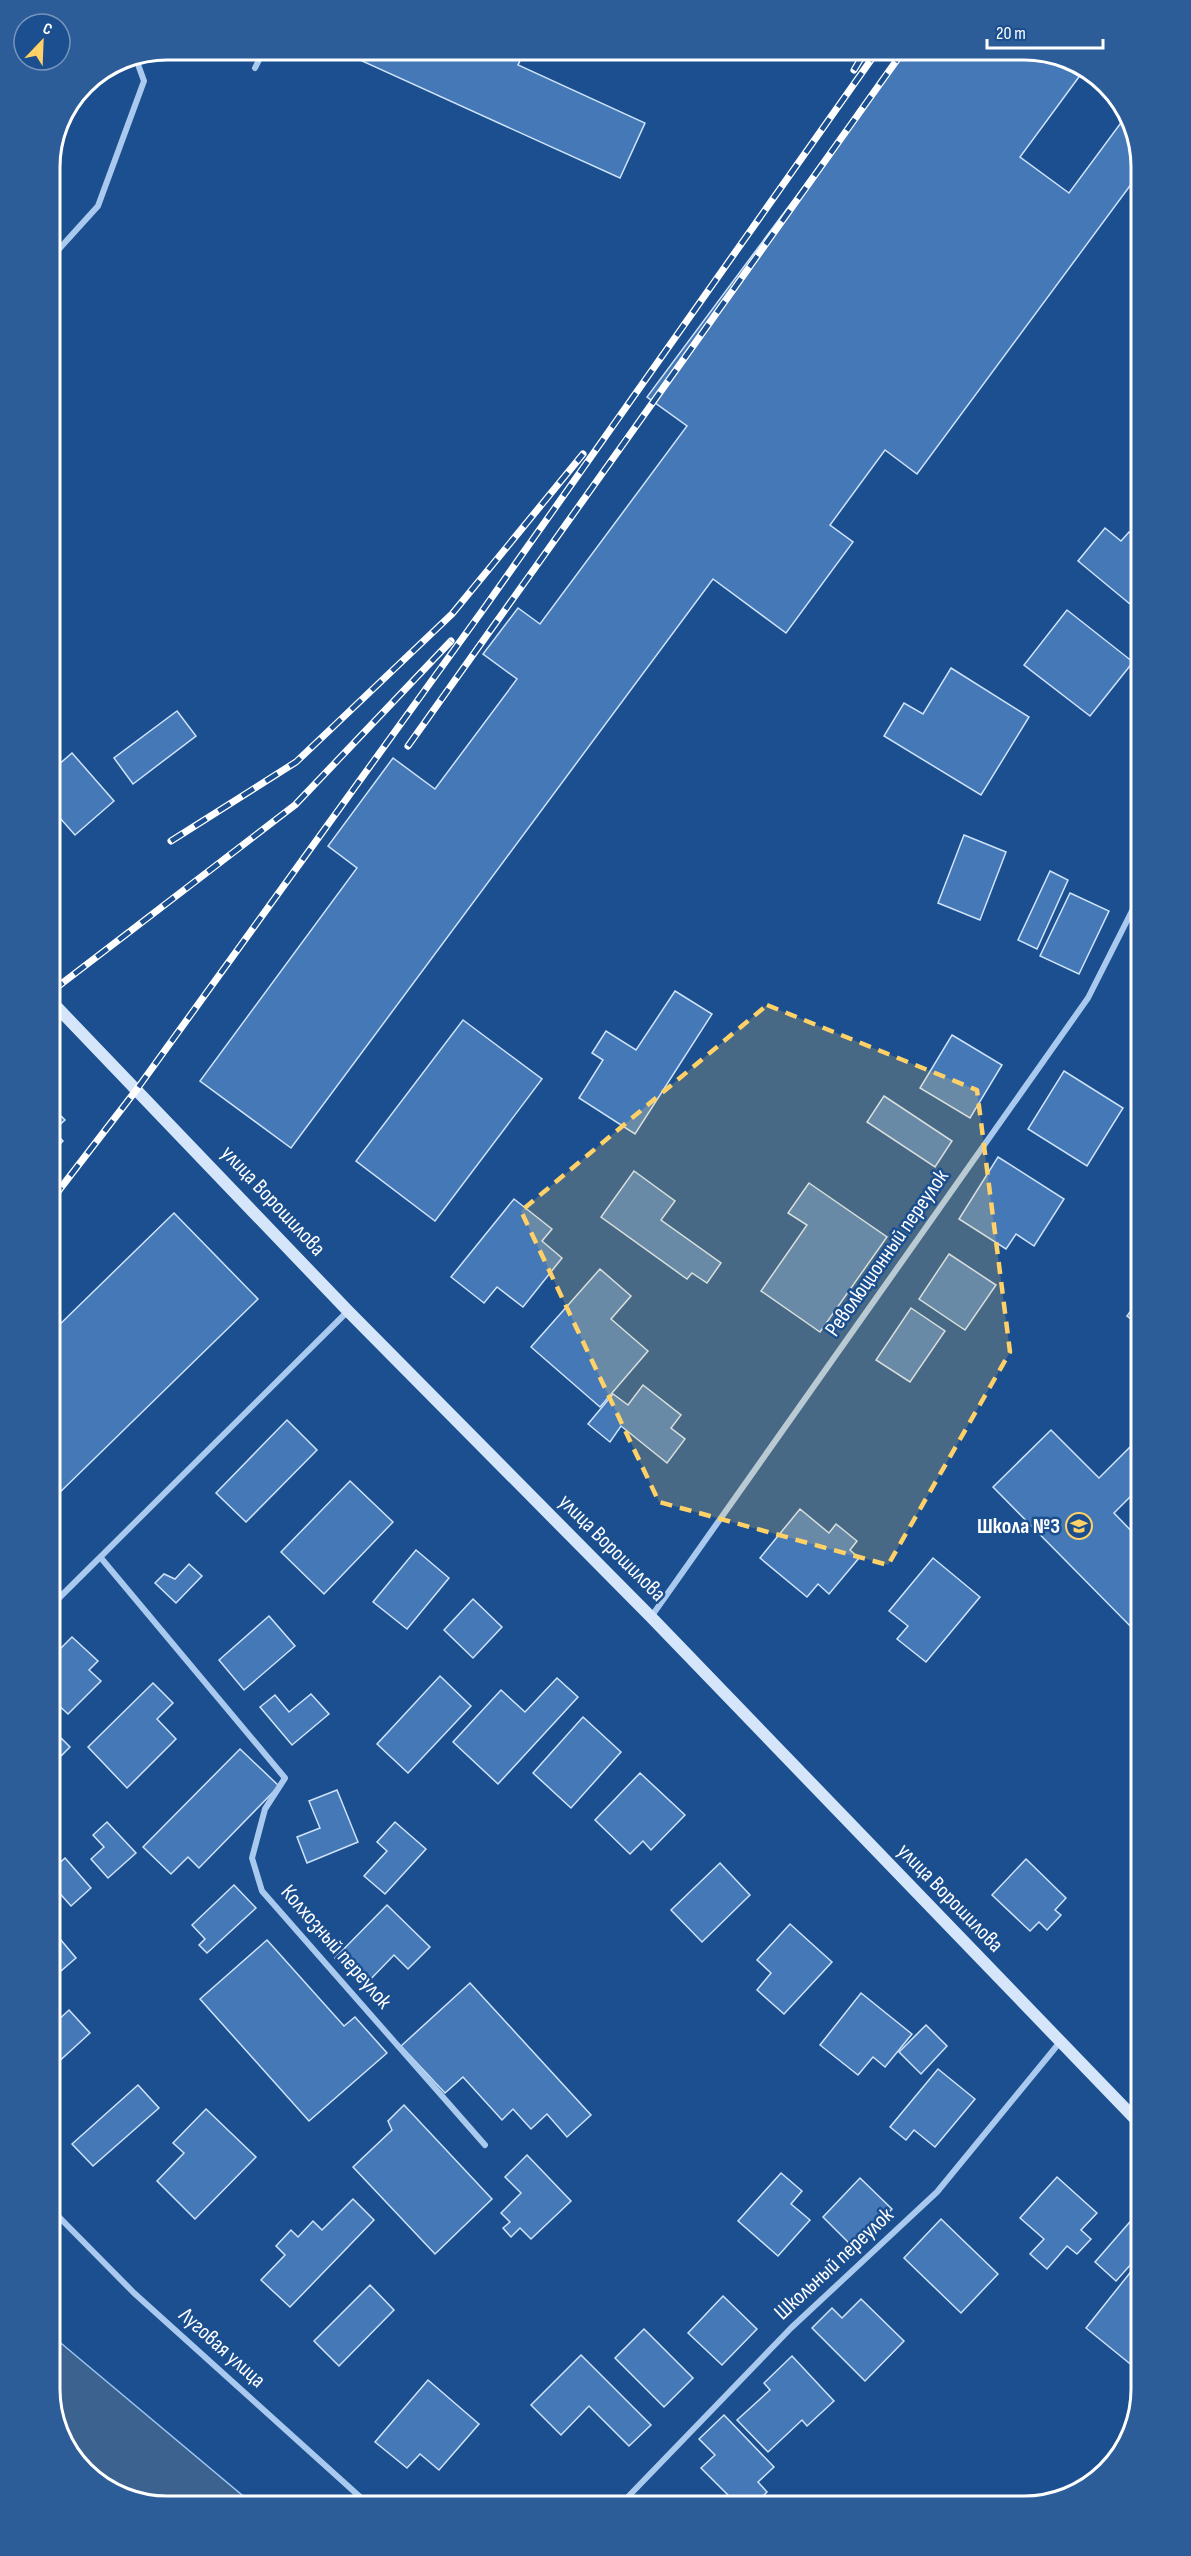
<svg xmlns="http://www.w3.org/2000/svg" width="1191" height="2556" viewBox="0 0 1191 2556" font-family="'Sofia Sans Condensed',sans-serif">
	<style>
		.water { fill: #3c6290; stroke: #9cc4f0; stroke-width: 1.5 }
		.building { fill: #4478b7; stroke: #cfe3fa; stroke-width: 1.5 }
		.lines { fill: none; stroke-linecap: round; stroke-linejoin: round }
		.street { stroke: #a9c9ee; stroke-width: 6 }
		.secondary { stroke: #d6e6fa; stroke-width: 12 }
		.rail-casing { stroke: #fff; stroke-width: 7 }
		.rail { stroke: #1b4f8f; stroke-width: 4.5; stroke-dasharray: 14; stroke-linecap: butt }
		.marked { fill: #ffd166; fill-opacity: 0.2; stroke: #ffd166; stroke-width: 4.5; stroke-dasharray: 12 8; stroke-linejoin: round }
		.labels { text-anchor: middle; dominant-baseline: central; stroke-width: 5; stroke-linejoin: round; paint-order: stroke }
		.street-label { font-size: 22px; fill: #fff; stroke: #1b4f8f }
		.poi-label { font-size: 22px; font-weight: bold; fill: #fff; stroke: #1b4f8f; text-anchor: end }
		.rim { fill: none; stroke: #fff; stroke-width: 3 }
	</style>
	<rect width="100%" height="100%" fill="#1b4f8f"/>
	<polygon class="water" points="56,2339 255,2506 159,2506 95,2482 56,2427"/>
	<g class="building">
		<polygon points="354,50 525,50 518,65 645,123 620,178 351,56"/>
		<polygon points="905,50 1009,50 1019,57 1024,50 1032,50 1084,70 1020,157 1069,193 1126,116 1135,129 1135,179 917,474 885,450 830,525 853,542 786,633 713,579 291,1148 200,1081 357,868 328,846 393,758 435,789 517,679 483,654 518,608 540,624 687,426 647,397"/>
		<polygon points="1105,528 1121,541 1129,532 1136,537 1136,609 1078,561"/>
		<polygon points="1067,610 1133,662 1090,716 1024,665"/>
		<polygon points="951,668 1029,717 981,795 884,736 904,703 923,714"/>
		<polygon points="177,711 196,736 133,784 114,758"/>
		<polygon points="72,753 114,801 75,835 51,808 51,759 57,766"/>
		<polygon points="964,835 1006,852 980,920 938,903"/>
		<polygon points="1050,871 1068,880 1037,949 1018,940"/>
		<polygon points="1070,893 1109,911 1079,974 1040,956"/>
		<polygon points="675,991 712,1014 635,1134 579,1098 603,1060 592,1053 606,1031 636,1050"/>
		<polygon points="463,1020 542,1079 435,1221 356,1161"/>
		<polygon points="952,1035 1002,1065 970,1118 920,1088"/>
		<polygon points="1064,1071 1123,1108 1087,1166 1028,1129"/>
		<polygon points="884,1096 952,1141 935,1167 867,1122"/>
		<polygon points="52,1107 65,1120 53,1131 63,1141 52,1152"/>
		<polygon points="998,1157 1064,1199 1034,1246 1016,1234 1006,1249 959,1219"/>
		<polygon points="634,1171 675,1201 661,1220 721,1263 707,1283 692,1273 687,1279 601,1217"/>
		<polygon points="809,1183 887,1237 820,1332 761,1291 807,1225 788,1213"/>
		<polygon points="514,1199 552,1229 542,1241 562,1258 523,1307 497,1287 484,1303 451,1277"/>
		<polygon points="174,1213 258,1299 53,1499 53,1331"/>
		<polygon points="949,1254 996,1285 965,1330 919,1299"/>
		<polygon points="600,1269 631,1296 611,1319 648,1351 600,1407 531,1347"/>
		<polygon points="1138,1301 1139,1325 1127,1316"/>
		<polygon points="911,1308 945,1331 910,1382 876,1360"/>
		<polygon points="643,1385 681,1415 671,1428 685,1439 667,1463 621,1426 610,1442 588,1424 613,1394 628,1405"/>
		<polygon points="287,1420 317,1450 246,1522 216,1493"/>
		<polygon points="1051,1430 1099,1478 1139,1438 1139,1488 1114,1513 1139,1539 1139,1635 993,1487"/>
		<polygon points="350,1481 393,1522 324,1594 281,1552"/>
		<polygon points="800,1509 829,1533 836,1524 857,1541 850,1550 859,1558 829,1594 818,1584 807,1597 760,1558"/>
		<polygon points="416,1550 449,1578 407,1629 373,1602"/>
		<polygon points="933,1558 980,1597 926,1662 897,1639 908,1626 889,1611"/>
		<polygon points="189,1564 202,1576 176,1603 155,1583 164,1574 175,1579"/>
		<polygon points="473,1599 502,1627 473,1658 444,1630"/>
		<polygon points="269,1616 295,1646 244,1690 219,1660"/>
		<polygon points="72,1637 98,1661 89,1670 101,1681 68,1714 54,1701 54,1655"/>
		<polygon points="440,1676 471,1706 408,1773 377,1744"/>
		<polygon points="557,1678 578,1697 498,1784 453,1742 501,1690 525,1712"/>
		<polygon points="153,1683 173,1703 157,1719 176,1739 127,1788 88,1747"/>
		<polygon points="311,1694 329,1714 292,1745 260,1707 275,1695 289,1712"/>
		<polygon points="583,1717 621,1752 571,1808 533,1773"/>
		<polygon points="54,1731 70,1747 54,1763"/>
		<polygon points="240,1749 279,1786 199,1868 188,1857 171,1874 143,1847"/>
		<polygon points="640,1773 685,1815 651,1850 643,1841 630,1854 595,1820"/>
		<polygon points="337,1790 358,1842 307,1863 297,1837 320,1828 309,1801"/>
		<polygon points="107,1822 136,1853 108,1878 91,1859 104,1847 93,1835"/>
		<polygon points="395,1822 426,1849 385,1894 364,1876 387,1851 377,1842"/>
		<polygon points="65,1858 91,1888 71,1906 54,1887 54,1868"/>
		<polygon points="1026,1859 1066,1898 1055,1910 1061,1915 1047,1930 1039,1922 1030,1931 992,1895"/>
		<polygon points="720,1863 750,1895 702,1942 671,1910"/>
		<polygon points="234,1885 256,1908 207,1953 199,1945 205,1939 192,1925"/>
		<polygon points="387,1905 430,1947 408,1969 394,1955 364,1986 335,1958"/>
		<polygon points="790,1924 832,1962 784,2014 757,1990 771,1973 757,1960"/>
		<polygon points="55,1933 76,1958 55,1976"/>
		<polygon points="267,1940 344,2026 355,2017 387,2053 309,2121 200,1999"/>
		<polygon points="470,1983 591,2115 567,2137 547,2114 531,2129 513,2109 502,2120 463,2077 445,2093 401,2046"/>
		<polygon points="861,1993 912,2034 885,2067 873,2057 858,2075 820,2045"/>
		<polygon points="69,2010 90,2033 55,2065 55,2023"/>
		<polygon points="926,2025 947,2046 921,2074 899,2052"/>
		<polygon points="938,2069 975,2099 935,2147 914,2130 906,2140 890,2127"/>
		<polygon points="138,2085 159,2108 93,2166 72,2144"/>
		<polygon points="404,2105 492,2199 435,2254 353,2167 392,2130 388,2121"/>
		<polygon points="206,2109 256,2157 195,2219 157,2181 184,2153 173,2143"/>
		<polygon points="527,2155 571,2201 531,2239 520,2228 511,2237 503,2228 510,2222 501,2213 521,2193 505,2177"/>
		<polygon points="781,2173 802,2191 791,2204 810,2220 778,2256 738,2221"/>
		<polygon points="1057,2177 1097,2213 1081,2230 1091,2239 1077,2254 1067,2246 1047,2269 1030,2254 1044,2239 1020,2218"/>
		<polygon points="860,2178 892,2209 854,2248 823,2217"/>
		<polygon points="353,2199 374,2220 290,2307 261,2280 285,2255 276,2246 291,2230 298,2237 313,2221 322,2230"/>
		<polygon points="1135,2216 1141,2221 1141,2253 1116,2281 1095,2262"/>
		<polygon points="941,2219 998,2274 961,2313 904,2258"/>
		<polygon points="1137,2264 1141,2267 1141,2358 1134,2367 1086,2328"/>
		<polygon points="370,2285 394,2310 339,2366 314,2341"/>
		<polygon points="723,2296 757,2329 722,2365 688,2333"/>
		<polygon points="861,2299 904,2341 865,2381 812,2328 832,2308 842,2318"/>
		<polygon points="644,2329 693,2378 664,2407 615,2358"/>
		<polygon points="581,2355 651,2425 629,2446 589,2406 561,2435 531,2405"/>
		<polygon points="792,2356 834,2401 807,2426 802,2420 768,2452 737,2420 770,2390 764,2383"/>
		<polygon points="428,2380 479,2424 439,2470 420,2454 407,2468 375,2442"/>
		<polygon points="724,2415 774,2467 758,2482 767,2492 757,2502 735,2502 701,2468 715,2455 699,2439"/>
	</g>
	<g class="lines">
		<g class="street">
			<polyline points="255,68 264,50"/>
			<polyline points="50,259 98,206 144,81 135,56"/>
			<polyline points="101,1558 285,1778 265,1809 252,1858 262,1891 485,2145"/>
			<polyline points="54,1603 348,1311"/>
			<polyline points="651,1617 1088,998 1137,901"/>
			<polyline points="55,2213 134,2293 369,2505"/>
			<polyline points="622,2503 791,2328 937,2192 1060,2042"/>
		</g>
		<polyline class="secondary" points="52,1002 348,1311 651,1617 1141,2125"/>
		<defs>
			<g id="rail">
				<polyline points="854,70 866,50"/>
				<polyline points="408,746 904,50"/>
				<polyline points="171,841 296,762 452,614 583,454"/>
				<polyline points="52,991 295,805 451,641"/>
				<polyline points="53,1198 137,1089 485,607 878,50"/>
			</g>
		</defs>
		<use href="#rail" class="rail-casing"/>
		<use href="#rail" class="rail"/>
	</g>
	<path class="marked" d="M767,1005L977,1090L1010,1352L888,1565L659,1502L521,1211Z"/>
	<defs>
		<symbol id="school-ring" viewBox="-11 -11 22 22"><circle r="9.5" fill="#1b4f8f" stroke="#ffd166" stroke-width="1.5"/><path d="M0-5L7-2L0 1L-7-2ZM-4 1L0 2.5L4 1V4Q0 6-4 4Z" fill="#ffd166"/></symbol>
	</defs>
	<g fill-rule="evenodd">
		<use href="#school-ring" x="1064" y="1511" width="30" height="30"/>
	</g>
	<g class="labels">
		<g class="street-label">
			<text transform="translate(273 1201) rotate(47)">улица Ворошилова</text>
			<text transform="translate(887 1253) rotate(-55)">Революционный переулок</text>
			<text transform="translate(612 1548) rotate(45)">улица Ворошилова</text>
			<text transform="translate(950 1898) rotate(46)">улица Ворошилова</text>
			<text transform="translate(336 1947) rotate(49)">Колхозный переулок</text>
			<text transform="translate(834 2264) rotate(-43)">Школьный переулок</text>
			<text transform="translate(222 2348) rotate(42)">Луговая улица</text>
		</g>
		<g class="poi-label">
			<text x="1060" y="1526">Школа №3</text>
		</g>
	</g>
	<path d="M0 0H1191V2556H0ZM167 60H1024A107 107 0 0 1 1131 167V2389A107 107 0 0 1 1024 2496H167A107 107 0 0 1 60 2389V167A107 107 0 0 1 167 60Z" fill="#2d5d98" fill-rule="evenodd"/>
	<path class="rim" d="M167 60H1024A107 107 0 0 1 1131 167V2389A107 107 0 0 1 1024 2496H167A107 107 0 0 1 60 2389V167A107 107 0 0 1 167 60Z"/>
	<g transform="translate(42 42) rotate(23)"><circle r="28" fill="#1b4f8f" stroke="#7695bc" stroke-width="1.5"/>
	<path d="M0-4.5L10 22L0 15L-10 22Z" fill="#ffd166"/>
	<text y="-9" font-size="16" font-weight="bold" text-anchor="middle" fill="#ffffff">С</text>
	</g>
	<path d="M987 39v9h116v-9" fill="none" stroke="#ffffff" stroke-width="3"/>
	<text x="996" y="39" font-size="18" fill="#ffffff" stroke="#1b4f8f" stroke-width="4.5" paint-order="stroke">20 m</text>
</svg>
